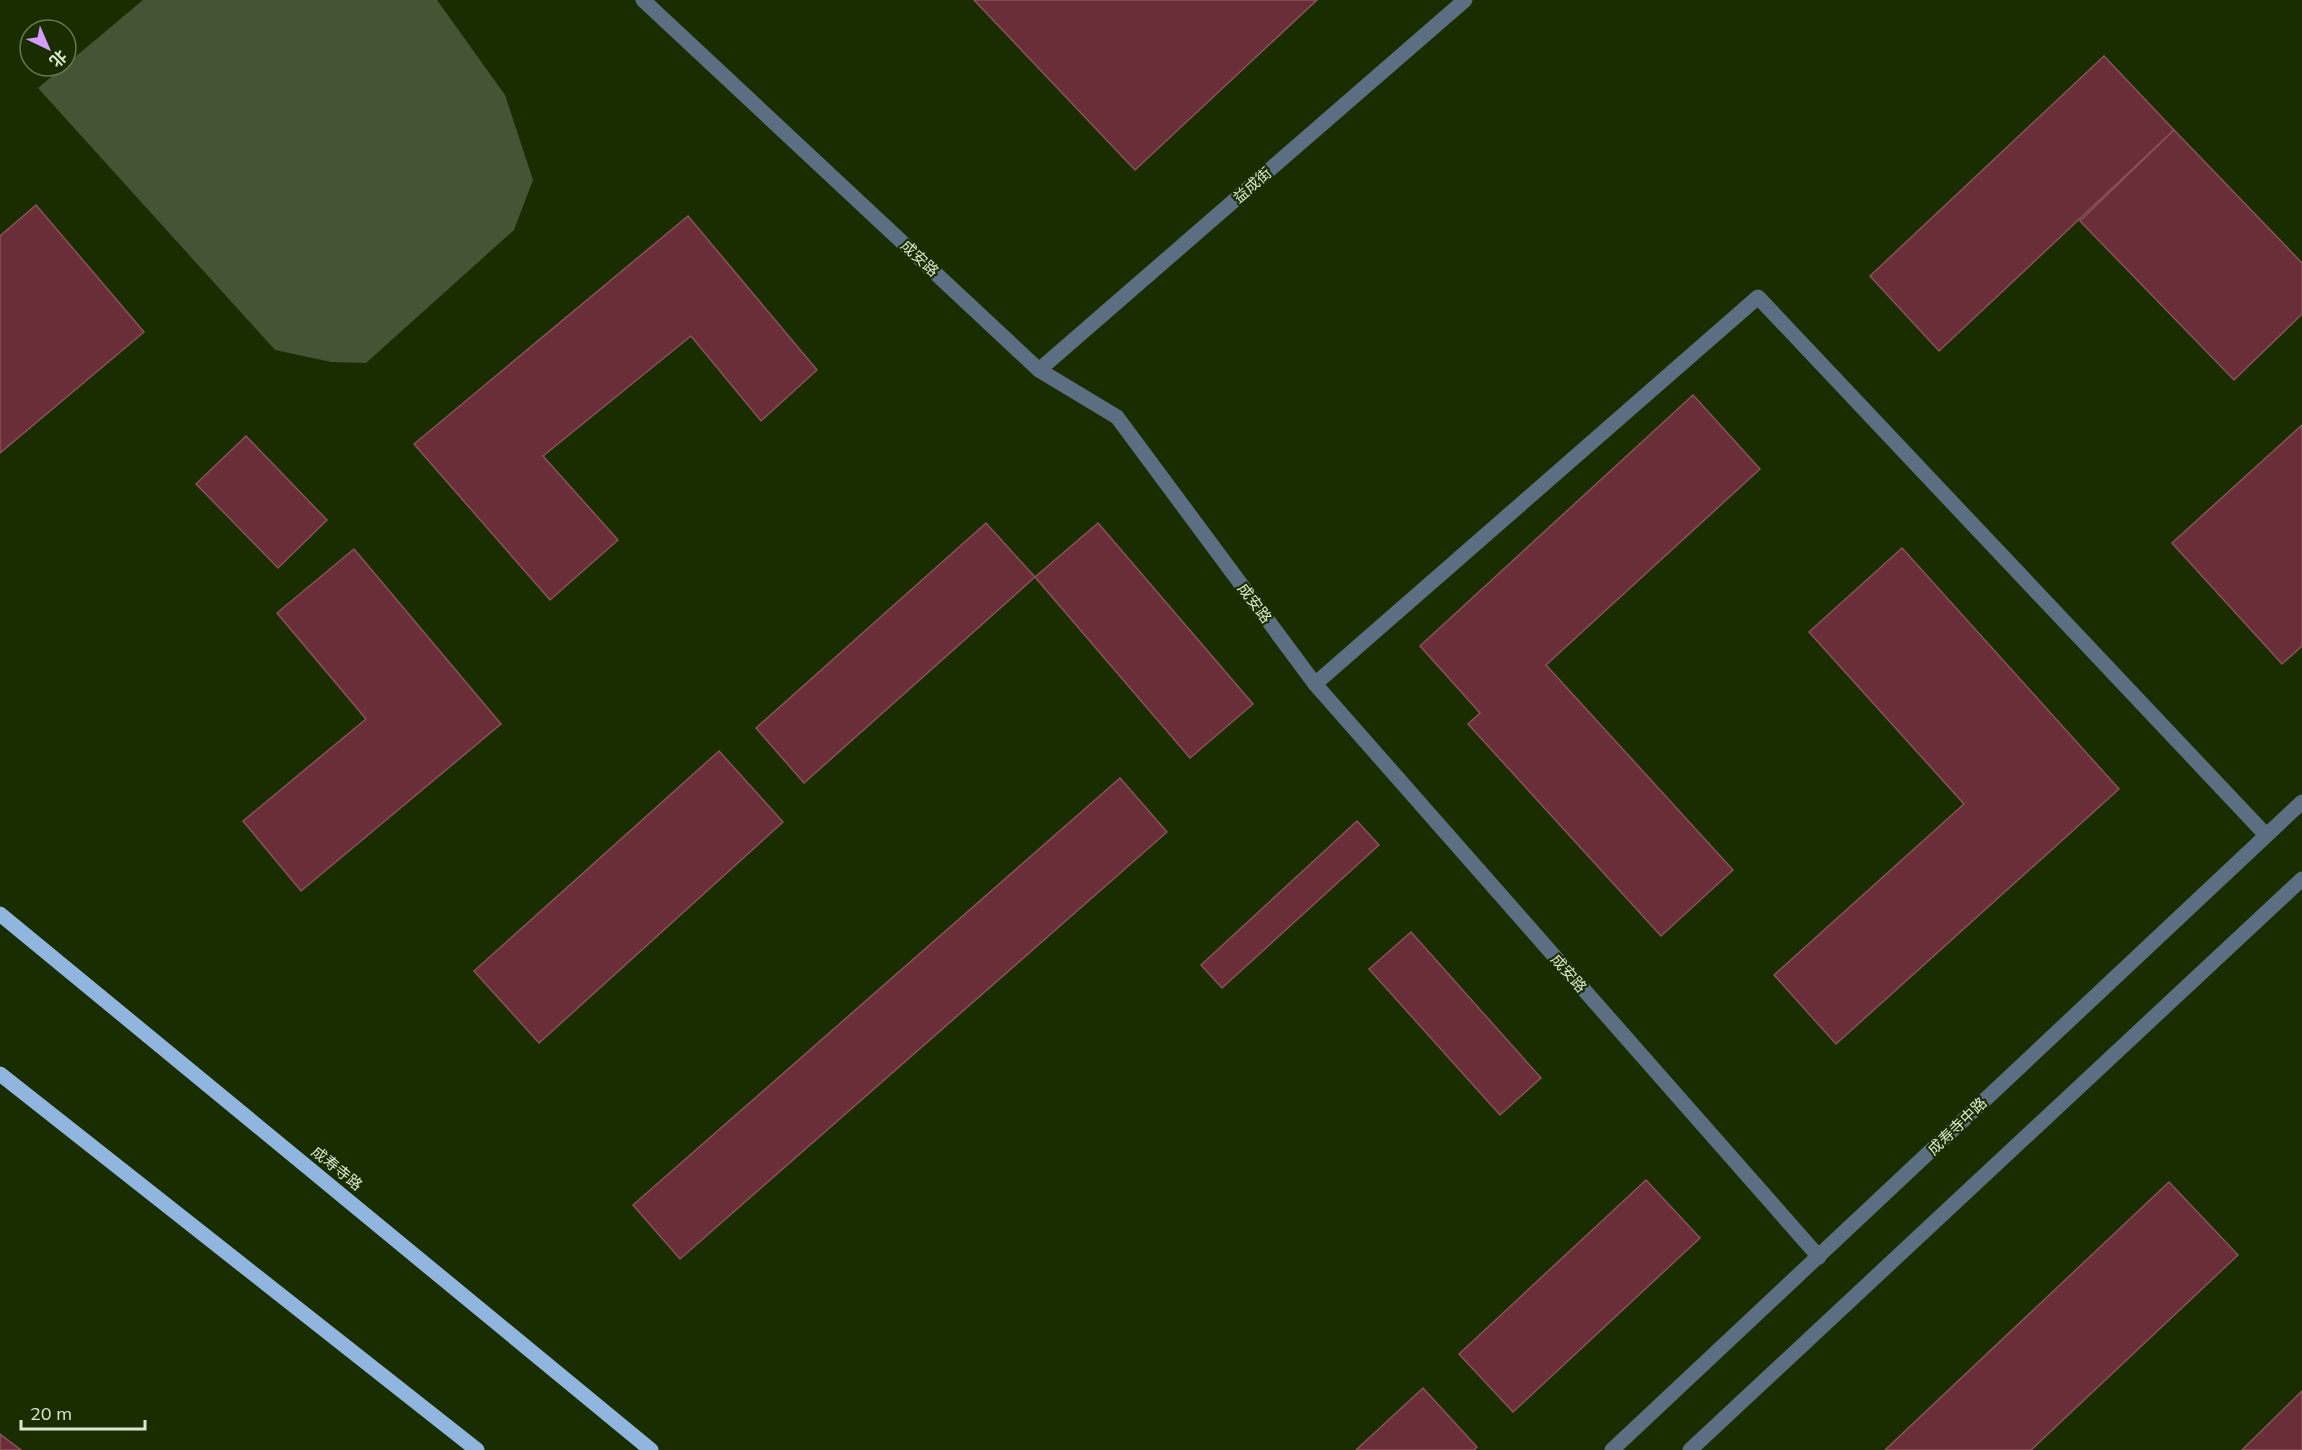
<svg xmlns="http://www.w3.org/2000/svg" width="2302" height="1450" viewBox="0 0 2302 1450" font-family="Mulish,'Noto Sans SC',sans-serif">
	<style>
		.green { fill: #445435 }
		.building { fill: #6a2e39; stroke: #89525a; stroke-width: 1.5 }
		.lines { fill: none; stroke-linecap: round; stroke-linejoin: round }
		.minor { stroke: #5c6e82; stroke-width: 15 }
		.major { stroke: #90b6e0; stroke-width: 15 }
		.labels { text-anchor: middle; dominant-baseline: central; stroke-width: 4.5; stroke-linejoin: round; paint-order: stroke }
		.street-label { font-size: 15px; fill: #dbe8cf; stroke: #192d00 }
	</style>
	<rect width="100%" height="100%" fill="#192d00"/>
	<polygon class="green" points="143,0 437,0 505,95 533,180 514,230 366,363 331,362 275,350 38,88"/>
	<g class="building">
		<polygon points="974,0 1317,0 1135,170"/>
		<polygon points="2104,56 2174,130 1939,351 1870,276"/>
		<polygon points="2174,130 2302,263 2302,314 2234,380 2080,221"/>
		<polygon points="36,205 144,332 0,453 0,236"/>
		<polygon points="688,216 817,370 761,421 691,336 543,456 618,540 550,600 414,444"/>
		<polygon points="1693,395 1760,469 1546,665 1733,870 1661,936 1468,724 1480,713 1420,646"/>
		<polygon points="2302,425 2302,646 2282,664 2172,543"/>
		<polygon points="246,436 327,520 278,568 196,484"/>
		<polygon points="986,523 1035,577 804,783 756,728"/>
		<polygon points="1098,523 1253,704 1190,758 1035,577"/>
		<polygon points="1902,548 2119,789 1836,1044 1774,975 1964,804 1809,632"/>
		<polygon points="354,549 501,724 301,891 243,821 366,719 277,613"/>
		<polygon points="719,751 783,822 539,1043 474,971"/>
		<polygon points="1120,778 1167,832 680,1259 633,1205"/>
		<polygon points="1357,821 1379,845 1222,988 1201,965"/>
		<polygon points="1411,932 1541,1078 1500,1115 1369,969"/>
		<polygon points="1646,1180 1700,1238 1513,1412 1459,1354"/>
		<polygon points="2169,1182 2238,1255 2031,1450 1885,1450"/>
		<polygon points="1423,1388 1477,1447 1474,1450 1356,1450"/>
		<polygon points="2302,1391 2302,1450 2242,1450"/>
		<polygon points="0,1434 21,1450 0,1450"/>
	</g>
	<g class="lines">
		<g class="minor">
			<polyline points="643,0 1039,370 1117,417 1315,684 1819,1257"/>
			<polyline points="1039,370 1465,0"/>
			<polyline points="1315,684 1758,297 2266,835"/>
			<polyline points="1612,1450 2302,802"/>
			<polyline points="1690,1450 2302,879"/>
		</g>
		<g class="major">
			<polyline points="0,914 651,1450"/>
			<polyline points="0,1074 477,1450"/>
		</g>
	</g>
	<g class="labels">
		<g class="street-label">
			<text transform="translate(1252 185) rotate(-41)">益成街</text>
			<text transform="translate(920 258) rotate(43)">成安路</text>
			<text transform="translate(1255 603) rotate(53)">成安路</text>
			<text transform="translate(1569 973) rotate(49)">成安路</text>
			<text transform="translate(1957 1126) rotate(-44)">成寿寺中路</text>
			<text transform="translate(337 1168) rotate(39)">成寿寺路</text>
		</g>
	</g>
	<g transform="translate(48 48) rotate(136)"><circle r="28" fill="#192d00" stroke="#677853" stroke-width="1.5"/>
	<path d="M0-4.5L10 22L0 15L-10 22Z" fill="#d49cfb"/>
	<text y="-9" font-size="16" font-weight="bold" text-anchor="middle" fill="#dbe8cf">北</text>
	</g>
	<path d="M21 1420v9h124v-9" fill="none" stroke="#dbe8cf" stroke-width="3"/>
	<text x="30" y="1420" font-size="18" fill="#dbe8cf" stroke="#192d00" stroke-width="4.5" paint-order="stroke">20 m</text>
</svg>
